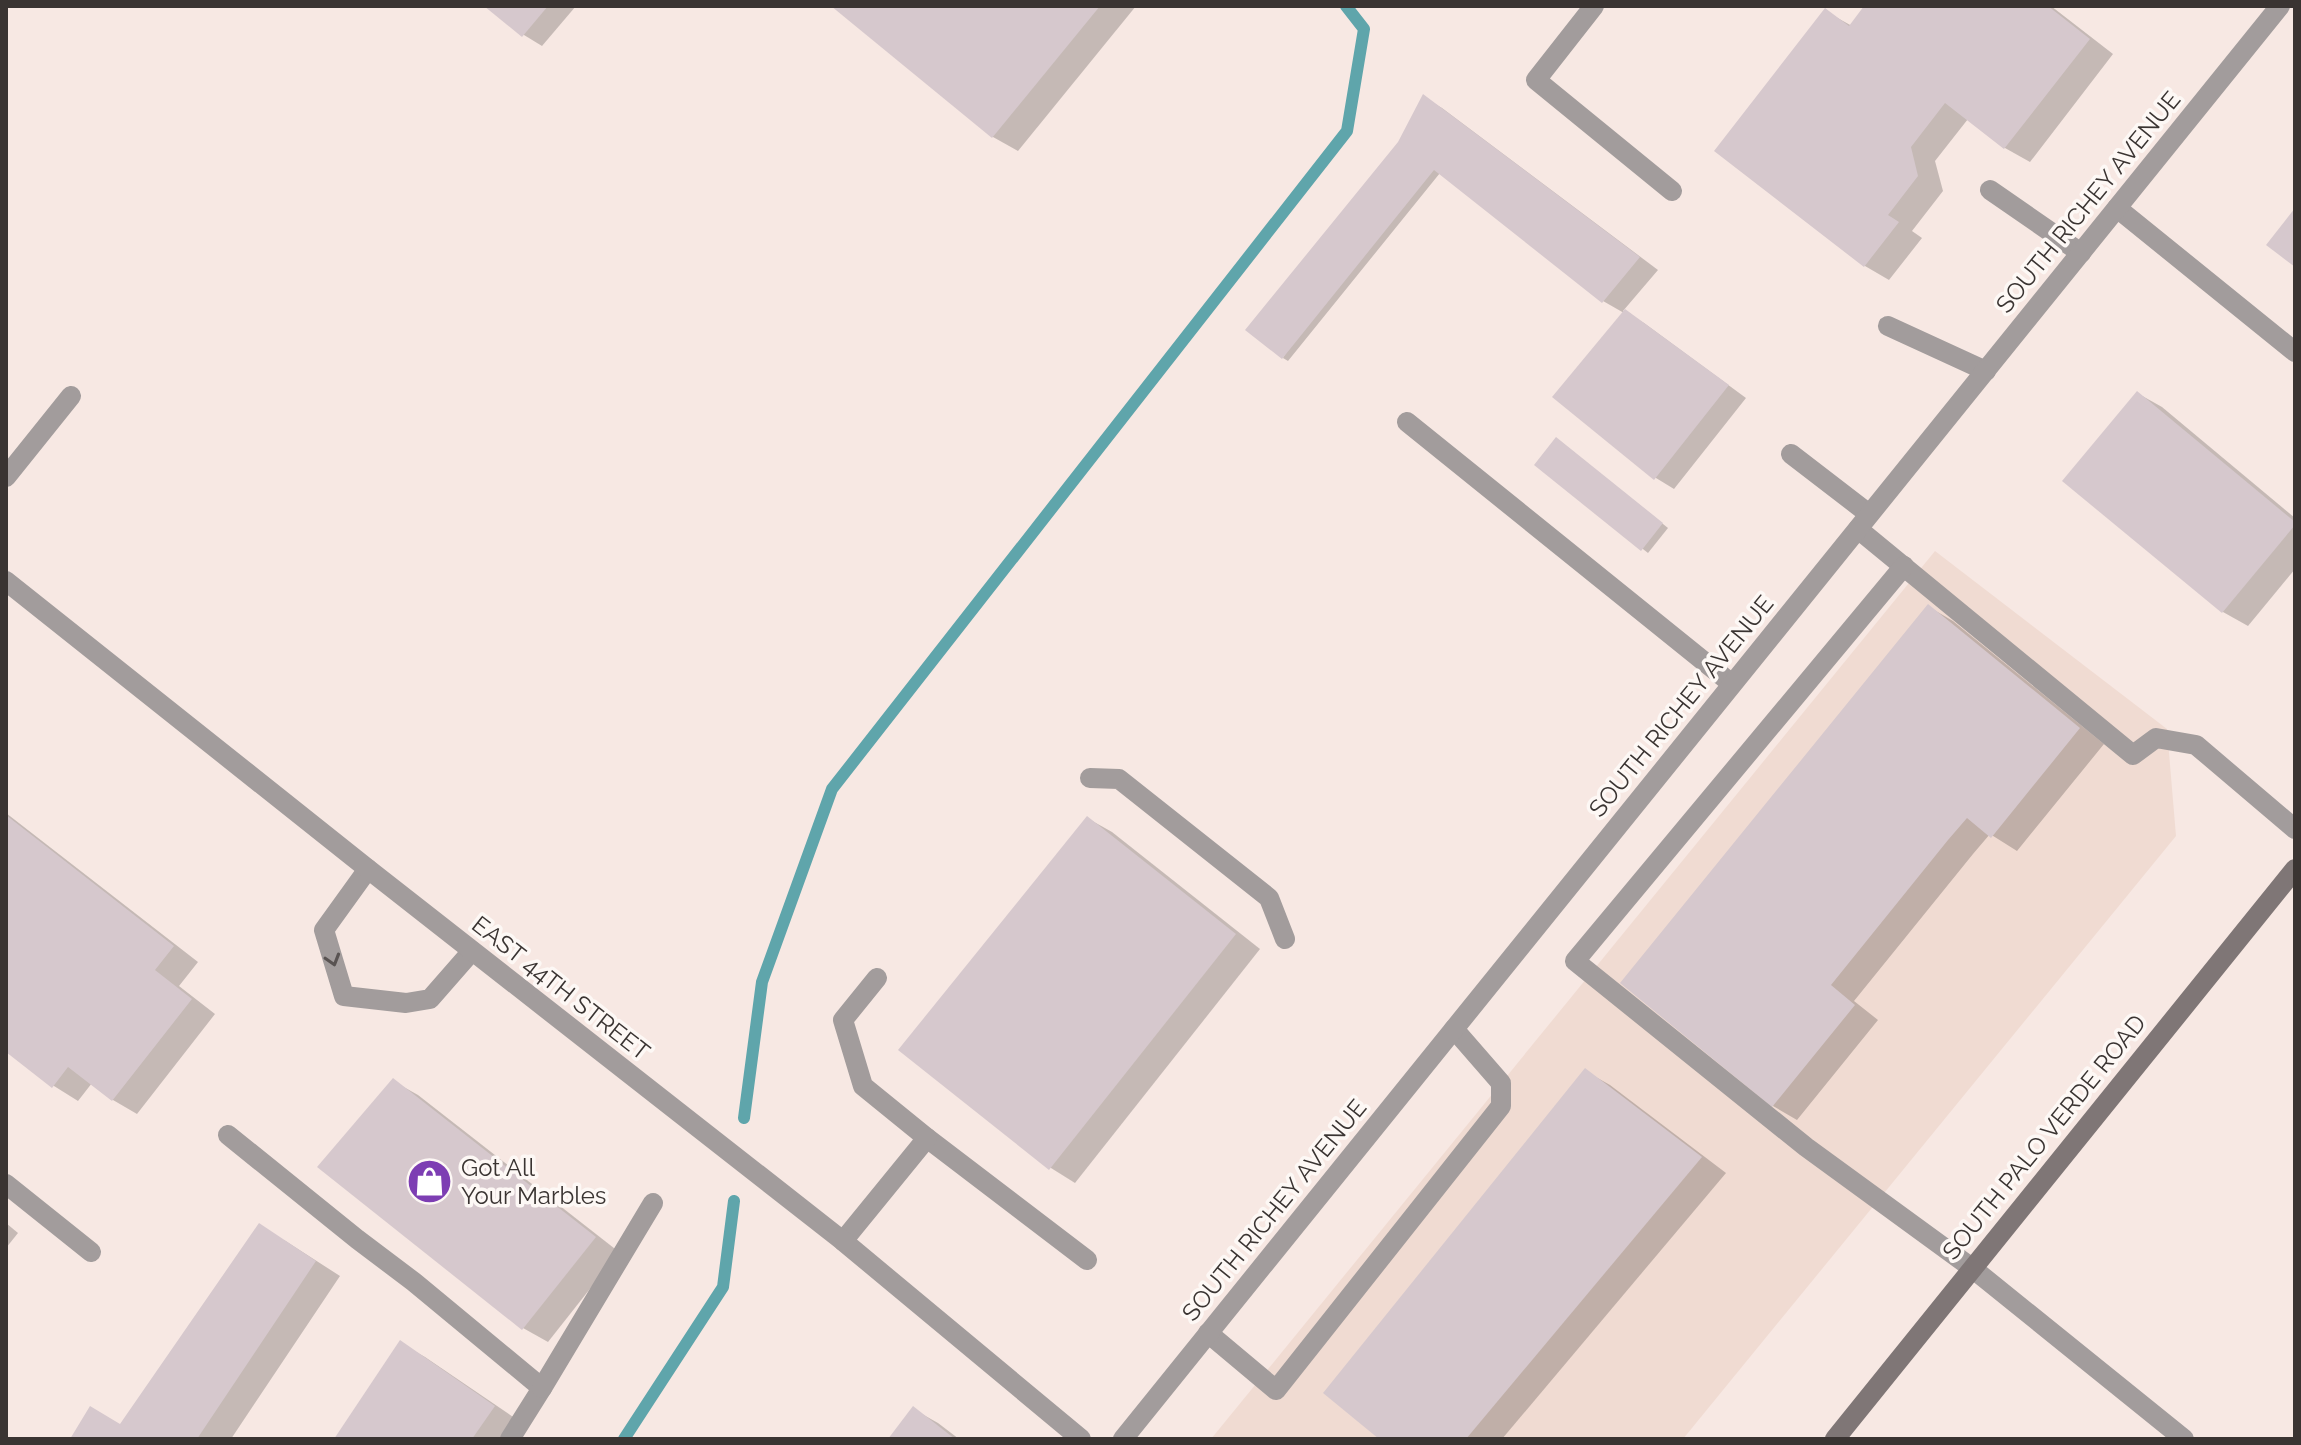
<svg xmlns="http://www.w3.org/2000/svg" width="2301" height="1445" viewBox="0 0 2301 1445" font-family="Raleway,sans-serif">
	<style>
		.built { fill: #f0dbd2 }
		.shadow { fill: #0003 }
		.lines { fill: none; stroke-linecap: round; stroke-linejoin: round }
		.stream { stroke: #5fa5ab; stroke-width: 12 }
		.building { fill: #d6c8cd }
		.lane { stroke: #a29c9c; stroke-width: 20 }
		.street { stroke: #a29c9c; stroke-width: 20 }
		.secondary { stroke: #7f7676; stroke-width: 20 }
		.oneway { stroke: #595352 }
		.labels { text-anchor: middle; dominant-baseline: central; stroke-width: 7; stroke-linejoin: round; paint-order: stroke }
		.street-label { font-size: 24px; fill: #3a3432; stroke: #fdf8f5 }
		.poi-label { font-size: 24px; fill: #3a3432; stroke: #fdf8f5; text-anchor: start }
	</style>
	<rect width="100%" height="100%" fill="#f7e8e3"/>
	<polygon class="built" points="1935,551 2167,729 2176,836 1683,1439 1211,1439"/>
	<g class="shadow">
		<polygon points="487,6 576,6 542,46 524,35"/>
		<polygon points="834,6 1136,6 1018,151 993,137"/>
		<polygon points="1867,6 2051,6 2113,54 2030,162 2005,148 1968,119 1935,161 1943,191 1912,231 1922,238 1889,280 1865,266 1825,11 1852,26"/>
		<polygon points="1423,97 1442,108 1658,270 1623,311 1644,323 1746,398 1674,489 1656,478 1555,397 1624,313 1603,301 1440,173 1288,361 1283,358"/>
		<polygon points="2137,393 2162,407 2295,518 2295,569 2248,626 2223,612"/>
		<polygon points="1562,443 1668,528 1648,553 1536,464"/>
		<polygon points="1929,607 1953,621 2104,744 2017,851 1990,834 1973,854 1854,1001 1878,1020 1797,1120 1773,1106"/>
		<polygon points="6,813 198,962 179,986 215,1014 137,1114 113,1100 92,1083 78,1101 54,1086 6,1049"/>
		<polygon points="1087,818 1112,832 1260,949 1075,1183 1051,1168 901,1050"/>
		<polygon points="1585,1071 1610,1085 1726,1173 1502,1439 1382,1439"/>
		<polygon points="393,1081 418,1095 619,1252 548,1342 523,1328"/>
		<polygon points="6,1223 18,1233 6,1248"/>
		<polygon points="284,1240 340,1276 231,1439 72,1439 121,1426"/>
		<polygon points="400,1343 425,1357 519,1421 506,1439 337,1439"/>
		<polygon points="913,1409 938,1423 959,1439 890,1439"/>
	</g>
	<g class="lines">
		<g class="stream">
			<polyline points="744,1118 762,982 832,789 1347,131 1364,29 1346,6"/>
			<polyline points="624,1439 723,1287 734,1201"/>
		</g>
	</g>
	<g class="building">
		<polygon points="484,6 548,6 522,37"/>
		<polygon points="831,6 1100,6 992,138"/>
		<polygon points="1864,6 2048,6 2090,39 2004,149 1945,103 1911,147 1918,176 1888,215 1899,222 1864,267 1714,151 1825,8 1849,26"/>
		<polygon points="1423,94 1640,257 1602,303 1434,170 1282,359 1245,330 1398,142"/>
		<polygon points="2295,208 2295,267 2266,245"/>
		<polygon points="1625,309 1729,385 1654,480 1552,397"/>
		<polygon points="2137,391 2295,522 2295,525 2222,613 2062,481"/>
		<polygon points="1556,437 1663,523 1641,551 1534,465"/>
		<polygon points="1928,604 2080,728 1991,838 1967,818 1948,840 1831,985 1855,1005 1772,1107 1620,983"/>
		<polygon points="6,815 174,946 155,970 192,999 112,1101 68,1067 52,1088 6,1052"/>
		<polygon points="1087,816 1236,934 1049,1170 898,1050"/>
		<polygon points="1585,1068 1702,1157 1466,1439 1379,1439 1323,1393"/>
		<polygon points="393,1078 596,1237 522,1330 317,1167"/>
		<polygon points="259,1223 316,1261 197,1439 70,1439 90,1406 120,1424"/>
		<polygon points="400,1340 495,1406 472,1439 334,1439"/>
		<polygon points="913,1406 955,1439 888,1439"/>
	</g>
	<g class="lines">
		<g class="lane">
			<polyline points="1594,6 1536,80 1672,191"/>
			<polyline points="1990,190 2081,253"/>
			<polyline points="1888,326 1986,371"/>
			<polyline points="1407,422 1732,684"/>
			<polyline points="1791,454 1869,514"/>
			<polyline points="6,477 71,396"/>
			<polyline points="1858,529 2133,755 2156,738 2196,745 2295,829"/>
			<polyline points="1904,566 1575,961 1806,1147 1972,1268"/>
			<polyline points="1090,778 1119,779 1269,898 1285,939"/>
			<polyline points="368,869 324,930 344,996 406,1003 430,999 472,951"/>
			<polyline points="228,1135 357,1239 414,1282 542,1388 510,1439"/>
			<polyline points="927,1138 1087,1260"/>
			<polyline points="6,1184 91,1252"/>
			<polyline points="843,1241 927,1138 863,1086 843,1020 877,978"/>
			<polyline points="1208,1333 1276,1390 1501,1106 1501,1083 1454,1029"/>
			<polyline points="542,1388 653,1203"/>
		</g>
		<g class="street">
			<polyline points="2117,208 2295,352"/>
			<polyline points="6,581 368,869 843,1241 1081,1439"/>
			<polyline points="1972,1268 2184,1439"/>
			<polyline points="1123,1439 2280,6"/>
		</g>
		<polyline class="secondary" points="1835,1439 2295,869"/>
	</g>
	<defs><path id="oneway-chevron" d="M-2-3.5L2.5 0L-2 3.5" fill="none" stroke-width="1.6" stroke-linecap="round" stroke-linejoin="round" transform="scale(2)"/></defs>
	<use class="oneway" href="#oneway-chevron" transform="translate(333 960) rotate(73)"/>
	<defs>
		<symbol id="shop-disc" viewBox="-11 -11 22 22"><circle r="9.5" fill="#7d3eb3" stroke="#fdf8f5"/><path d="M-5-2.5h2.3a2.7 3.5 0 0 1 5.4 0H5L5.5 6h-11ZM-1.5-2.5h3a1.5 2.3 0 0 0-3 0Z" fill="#fff"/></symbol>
	</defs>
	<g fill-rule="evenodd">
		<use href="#shop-disc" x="404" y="1156" width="51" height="51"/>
	</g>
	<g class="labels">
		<g class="street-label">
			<text transform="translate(2088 202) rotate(-51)">SOUTH RICHEY AVENUE</text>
			<text transform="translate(1681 706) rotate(-51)">SOUTH RICHEY AVENUE</text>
			<text transform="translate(561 988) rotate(38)">EAST 44TH STREET</text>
			<text transform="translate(2044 1137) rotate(-51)">SOUTH PALO VERDE ROAD</text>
			<text transform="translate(1274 1210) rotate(-51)">SOUTH RICHEY AVENUE</text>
		</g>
		<g class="poi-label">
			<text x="461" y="1167">Got All<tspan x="461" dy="28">Your Marbles</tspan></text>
		</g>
	</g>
	<rect width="2301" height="1445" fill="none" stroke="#3a3432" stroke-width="16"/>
</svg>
